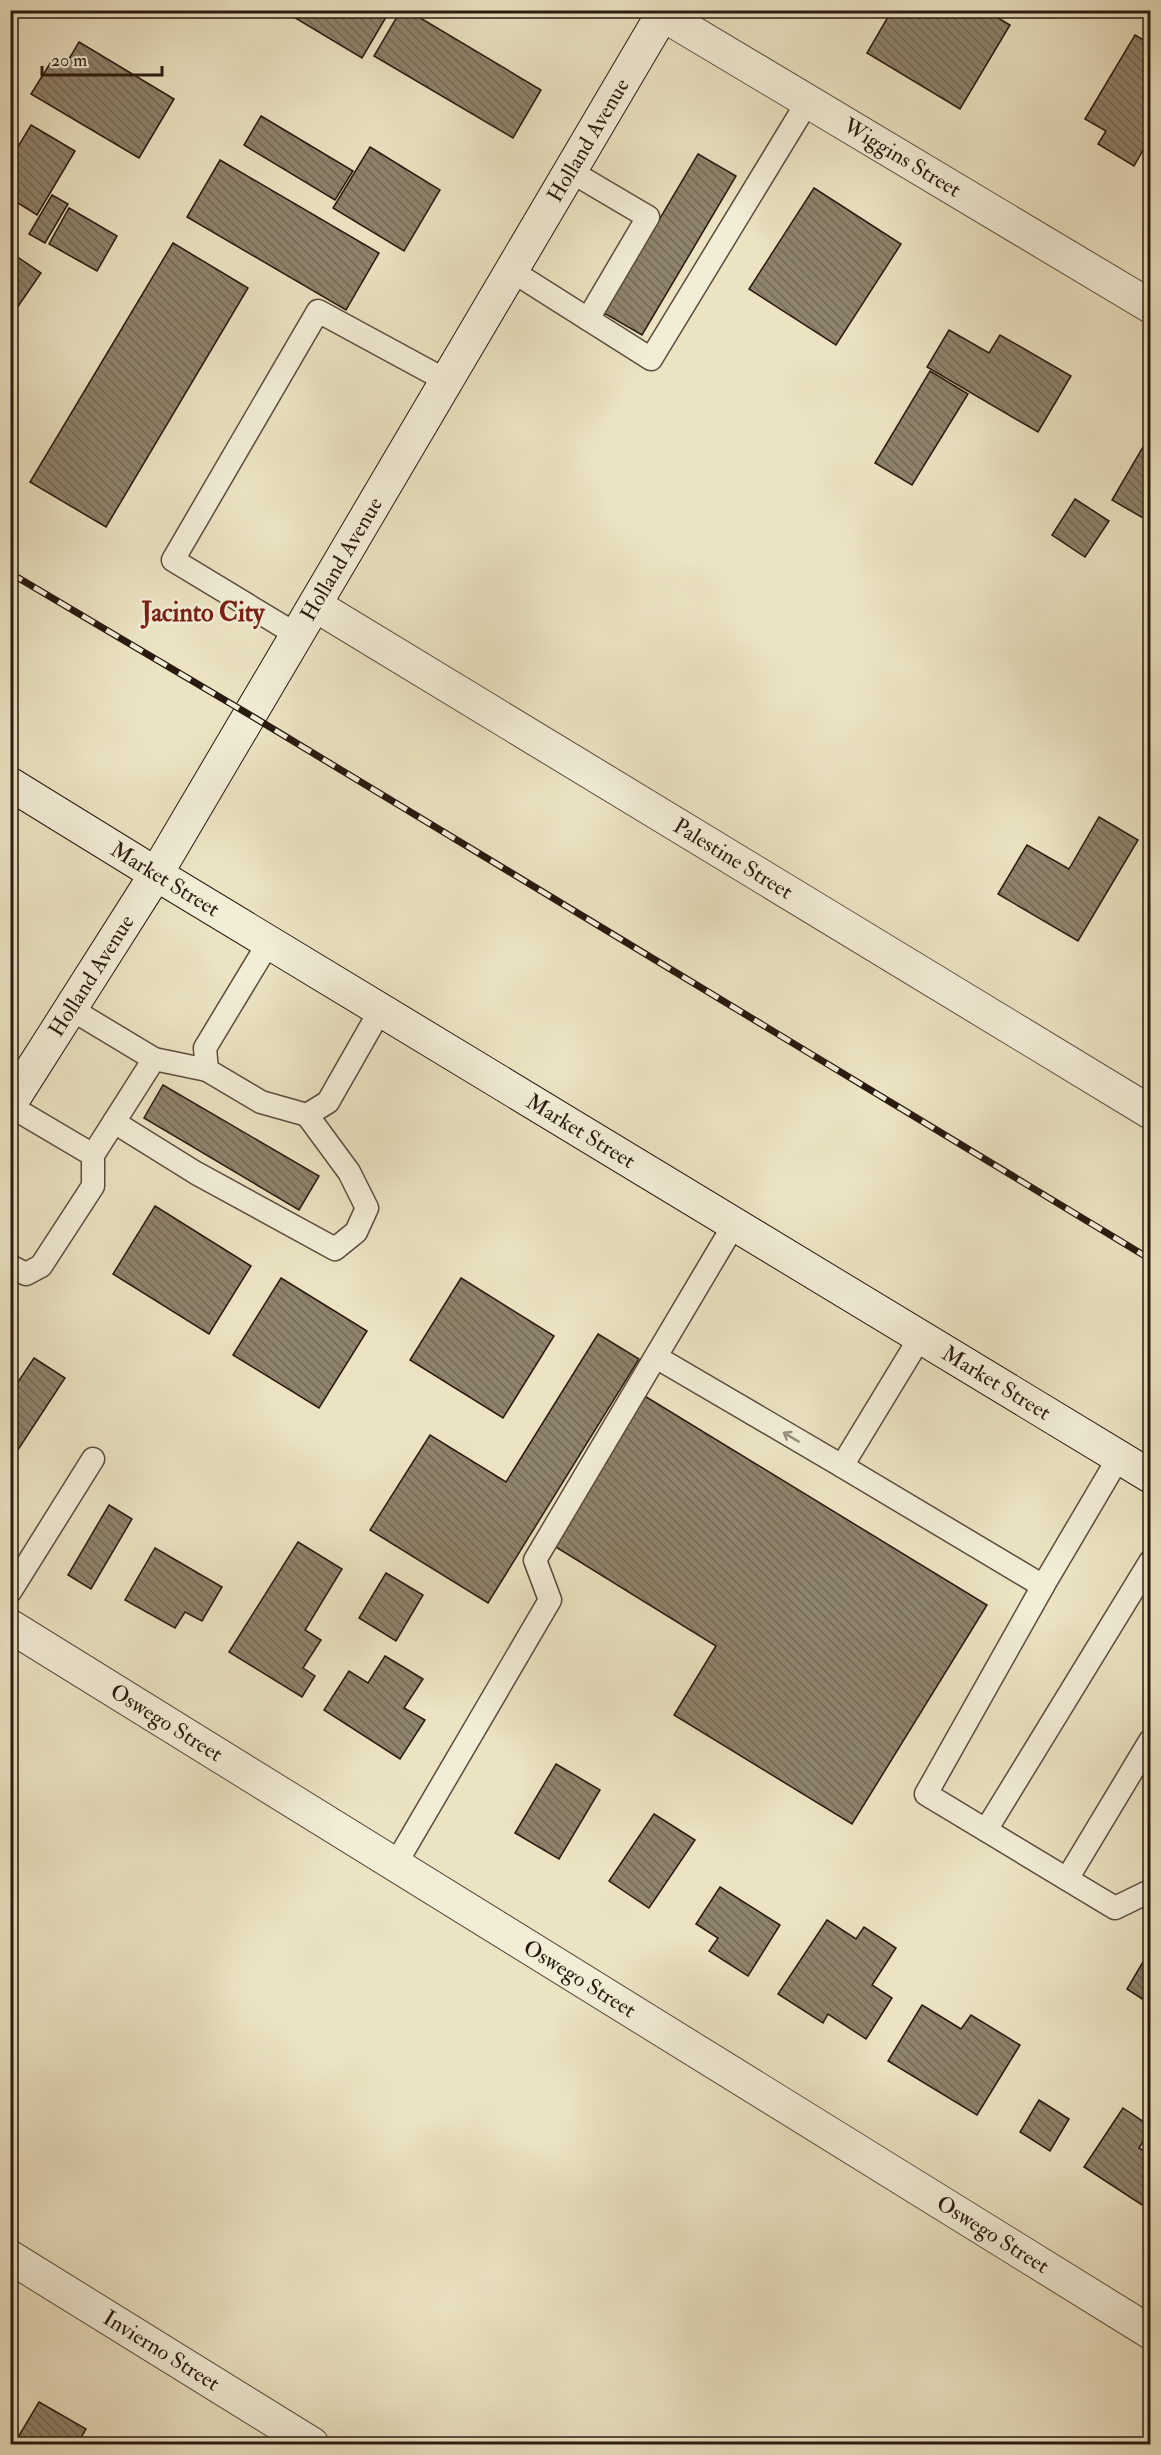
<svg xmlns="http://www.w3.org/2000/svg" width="1161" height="2455" viewBox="0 0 1161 2455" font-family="'IM FELL Double Pica',serif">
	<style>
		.building { fill: url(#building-back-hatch); stroke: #291a0f; stroke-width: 1.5 }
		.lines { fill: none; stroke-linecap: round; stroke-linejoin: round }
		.service-casing { stroke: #5a4c3c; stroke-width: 25 }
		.minor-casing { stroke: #5a4c3c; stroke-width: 35 }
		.secondary-casing { stroke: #291a0f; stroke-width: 35 }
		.service { stroke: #f2edd7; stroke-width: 22 }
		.minor { stroke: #f2edd7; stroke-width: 33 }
		.secondary { stroke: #f2edd7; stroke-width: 33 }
		.rail-casing { stroke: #291a0f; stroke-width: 7 }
		.rail { stroke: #f2edd7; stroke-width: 4.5; stroke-dasharray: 14; stroke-linecap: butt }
		.oneway { stroke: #988e7d }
		.labels { text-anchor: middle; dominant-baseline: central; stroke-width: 5; stroke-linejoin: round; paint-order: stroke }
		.street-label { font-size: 22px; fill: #291a0f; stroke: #f2edd7 }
		.quarter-label { font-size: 26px; font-weight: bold; fill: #7a1f14; stroke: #f2edd7 }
	</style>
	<defs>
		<pattern id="building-back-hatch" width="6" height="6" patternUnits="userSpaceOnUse" patternTransform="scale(1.5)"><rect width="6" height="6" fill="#8e836c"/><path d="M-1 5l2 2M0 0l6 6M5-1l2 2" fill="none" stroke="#746a57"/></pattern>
	</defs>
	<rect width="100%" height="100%" fill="#ebe3c2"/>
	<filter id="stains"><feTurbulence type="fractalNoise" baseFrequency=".00333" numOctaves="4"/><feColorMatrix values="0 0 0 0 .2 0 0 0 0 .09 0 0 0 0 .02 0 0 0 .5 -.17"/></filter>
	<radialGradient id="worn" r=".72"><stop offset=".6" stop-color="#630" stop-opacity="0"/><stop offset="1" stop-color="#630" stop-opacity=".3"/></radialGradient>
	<g class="building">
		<polygon points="138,10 152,10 148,17"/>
		<polygon points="282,10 387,10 389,12 362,58"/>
		<polygon points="401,10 407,10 541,90 513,138 374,56"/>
		<polygon points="892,10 985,10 1010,25 960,109 867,53"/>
		<polygon points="1135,35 1150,44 1150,138 1134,166 1098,144 1106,131 1085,119"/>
		<polygon points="79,42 174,99 139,158 31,94 54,57 66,64"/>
		<polygon points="261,116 353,171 335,200 244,145"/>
		<polygon points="31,125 75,151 37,215 10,198 10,160"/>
		<polygon points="370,147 440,190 404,251 333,208"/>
		<polygon points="698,154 736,176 642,335 604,313"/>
		<polygon points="220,160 379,253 346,310 187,217"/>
		<polygon points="814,188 901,244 836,345 749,289"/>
		<polygon points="52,195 68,204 45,243 29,234"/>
		<polygon points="69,208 117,236 97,271 49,244"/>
		<polygon points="173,243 248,288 106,527 30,482"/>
		<polygon points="10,252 41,273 10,318"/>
		<polygon points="949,330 989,353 1000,335 1071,376 1038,432 927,367"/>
		<polygon points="930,371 968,394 912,485 875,463"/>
		<polygon points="1150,435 1150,522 1112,500"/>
		<polygon points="1075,499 1109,521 1085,557 1052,535"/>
		<polygon points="1099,817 1138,840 1078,941 998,894 1027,845 1069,869"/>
		<polygon points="163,1085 319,1176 299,1210 144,1118"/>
		<polygon points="155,1206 251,1266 209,1334 113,1274"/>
		<polygon points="281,1278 367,1331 319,1408 233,1355"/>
		<polygon points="461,1278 554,1336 503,1418 410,1360"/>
		<polygon points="598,1334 639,1359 488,1603 370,1530 430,1435 506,1482"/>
		<polygon points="34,1358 65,1378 10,1462 10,1394"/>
		<polygon points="643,1395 987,1605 852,1824 674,1715 716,1646 551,1544"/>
		<polygon points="109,1505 132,1519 91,1589 68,1575"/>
		<polygon points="298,1542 342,1569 305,1630 321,1640 303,1668 315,1676 302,1697 229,1652"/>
		<polygon points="155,1548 222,1587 202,1621 185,1612 175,1628 125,1600"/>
		<polygon points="386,1573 423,1595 396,1641 359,1618"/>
		<polygon points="385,1656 423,1679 404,1708 425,1720 400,1759 324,1710 349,1671 368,1683"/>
		<polygon points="556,1764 600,1790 559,1859 515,1833"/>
		<polygon points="654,1814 695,1840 649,1908 609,1881"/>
		<polygon points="720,1887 780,1925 748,1976 709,1951 718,1938 696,1924"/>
		<polygon points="827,1920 856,1939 864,1927 896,1948 872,1985 892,1998 866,2039 828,2014 823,2023 778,1994"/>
		<polygon points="1150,1950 1150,2004 1127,1989"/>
		<polygon points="922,2005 961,2029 971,2015 1020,2045 977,2115 888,2061"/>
		<polygon points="1039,2100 1069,2119 1050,2151 1020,2132"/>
		<polygon points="1123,2108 1150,2126 1150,2130 1139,2148 1150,2155 1150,2192 1142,2205 1084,2167"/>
		<polygon points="39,2402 86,2429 79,2441 84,2444 14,2444"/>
	</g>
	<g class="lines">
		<defs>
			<g id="service">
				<polyline points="570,171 648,217 588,319"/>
				<polyline points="512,271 651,359 808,101"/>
				<polyline points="297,635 173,560 318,311 447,381"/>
				<polyline points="269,942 205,1048 207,1070 261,1102 307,1115 328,1102 381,1009"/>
				<polyline points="154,1059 207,1070"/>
				<polyline points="10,1106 93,1155"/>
				<polyline points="114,1122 196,1173 335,1249 356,1232 367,1208 349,1172 307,1115"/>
				<polyline points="10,1266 26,1274 41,1266 93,1186 93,1155 154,1059 71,1009"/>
				<polyline points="921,1336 842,1466 1043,1586 1119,1457"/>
				<polyline points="656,1357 842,1466"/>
				<polyline points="1043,1586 926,1794 1115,1908 1150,1891"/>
				<polyline points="10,1592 93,1459"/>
				<polyline points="986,1830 1150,1562"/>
				<polyline points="395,1865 550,1600 535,1560 735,1223"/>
				<polyline points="1067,1879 1150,1741"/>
			</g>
			<g id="minor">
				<path id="s1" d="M655,10L1150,306"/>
				<path id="s2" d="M315,605L1150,1112"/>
				<path id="s3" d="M10,1626L1150,2332"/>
				<path id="s4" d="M10,2257L312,2444"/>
			</g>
			<g id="secondary">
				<path id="s5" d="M10,784L156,874L1150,1476"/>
				<path id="s6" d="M10,1104L156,874L665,10"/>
			</g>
		</defs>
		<use href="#service" class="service-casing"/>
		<use href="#minor" class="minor-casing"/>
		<use href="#secondary" class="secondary-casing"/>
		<use href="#service" class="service"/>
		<use href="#minor" class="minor"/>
		<use href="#secondary" class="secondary"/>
		<defs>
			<polyline id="rail" points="10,573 250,715 1150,1259"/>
		</defs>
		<use href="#rail" class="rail-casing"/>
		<use href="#rail" class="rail"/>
	</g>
	<defs><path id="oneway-shaft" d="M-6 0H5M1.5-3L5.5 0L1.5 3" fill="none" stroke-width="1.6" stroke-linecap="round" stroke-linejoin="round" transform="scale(1.5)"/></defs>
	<use class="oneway" href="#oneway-shaft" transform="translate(791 1437) rotate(-149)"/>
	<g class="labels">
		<g class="street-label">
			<text stroke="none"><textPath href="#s6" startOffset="1124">Holland Avenue</textPath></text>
			<text stroke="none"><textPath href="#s1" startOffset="288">Wiggins Street</textPath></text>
			<text stroke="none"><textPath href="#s6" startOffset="638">Holland Avenue</textPath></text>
			<text stroke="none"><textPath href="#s2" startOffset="489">Palestine Street</textPath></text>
			<text stroke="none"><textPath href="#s5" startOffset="182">Market Street</textPath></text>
			<text stroke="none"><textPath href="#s6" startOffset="152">Holland Avenue</textPath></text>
			<text stroke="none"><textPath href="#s5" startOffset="668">Market Street</textPath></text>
			<text stroke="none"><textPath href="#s5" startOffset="1154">Market Street</textPath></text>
			<text stroke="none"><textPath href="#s3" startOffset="184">Oswego Street</textPath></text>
			<text stroke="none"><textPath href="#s3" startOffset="670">Oswego Street</textPath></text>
			<text stroke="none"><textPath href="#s3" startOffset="1156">Oswego Street</textPath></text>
			<text stroke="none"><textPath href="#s4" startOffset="178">Invierno Street</textPath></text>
		</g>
		<g class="quarter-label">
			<text x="203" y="613">Jacinto City</text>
		</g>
	</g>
	<rect width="1161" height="2455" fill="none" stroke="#ebe3c2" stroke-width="36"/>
	<rect x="12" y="12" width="1137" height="2431" fill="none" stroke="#291a0f" stroke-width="3"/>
	<rect x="18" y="18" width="1125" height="2419" fill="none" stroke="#291a0f" stroke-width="1.5"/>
	<path d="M42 66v9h120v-9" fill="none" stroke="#291a0f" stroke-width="3"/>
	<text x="51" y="66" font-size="18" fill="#291a0f" stroke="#f2edd7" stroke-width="4.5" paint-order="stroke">20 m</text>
	<rect width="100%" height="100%" filter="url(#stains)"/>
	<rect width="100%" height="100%" fill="url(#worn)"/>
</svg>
